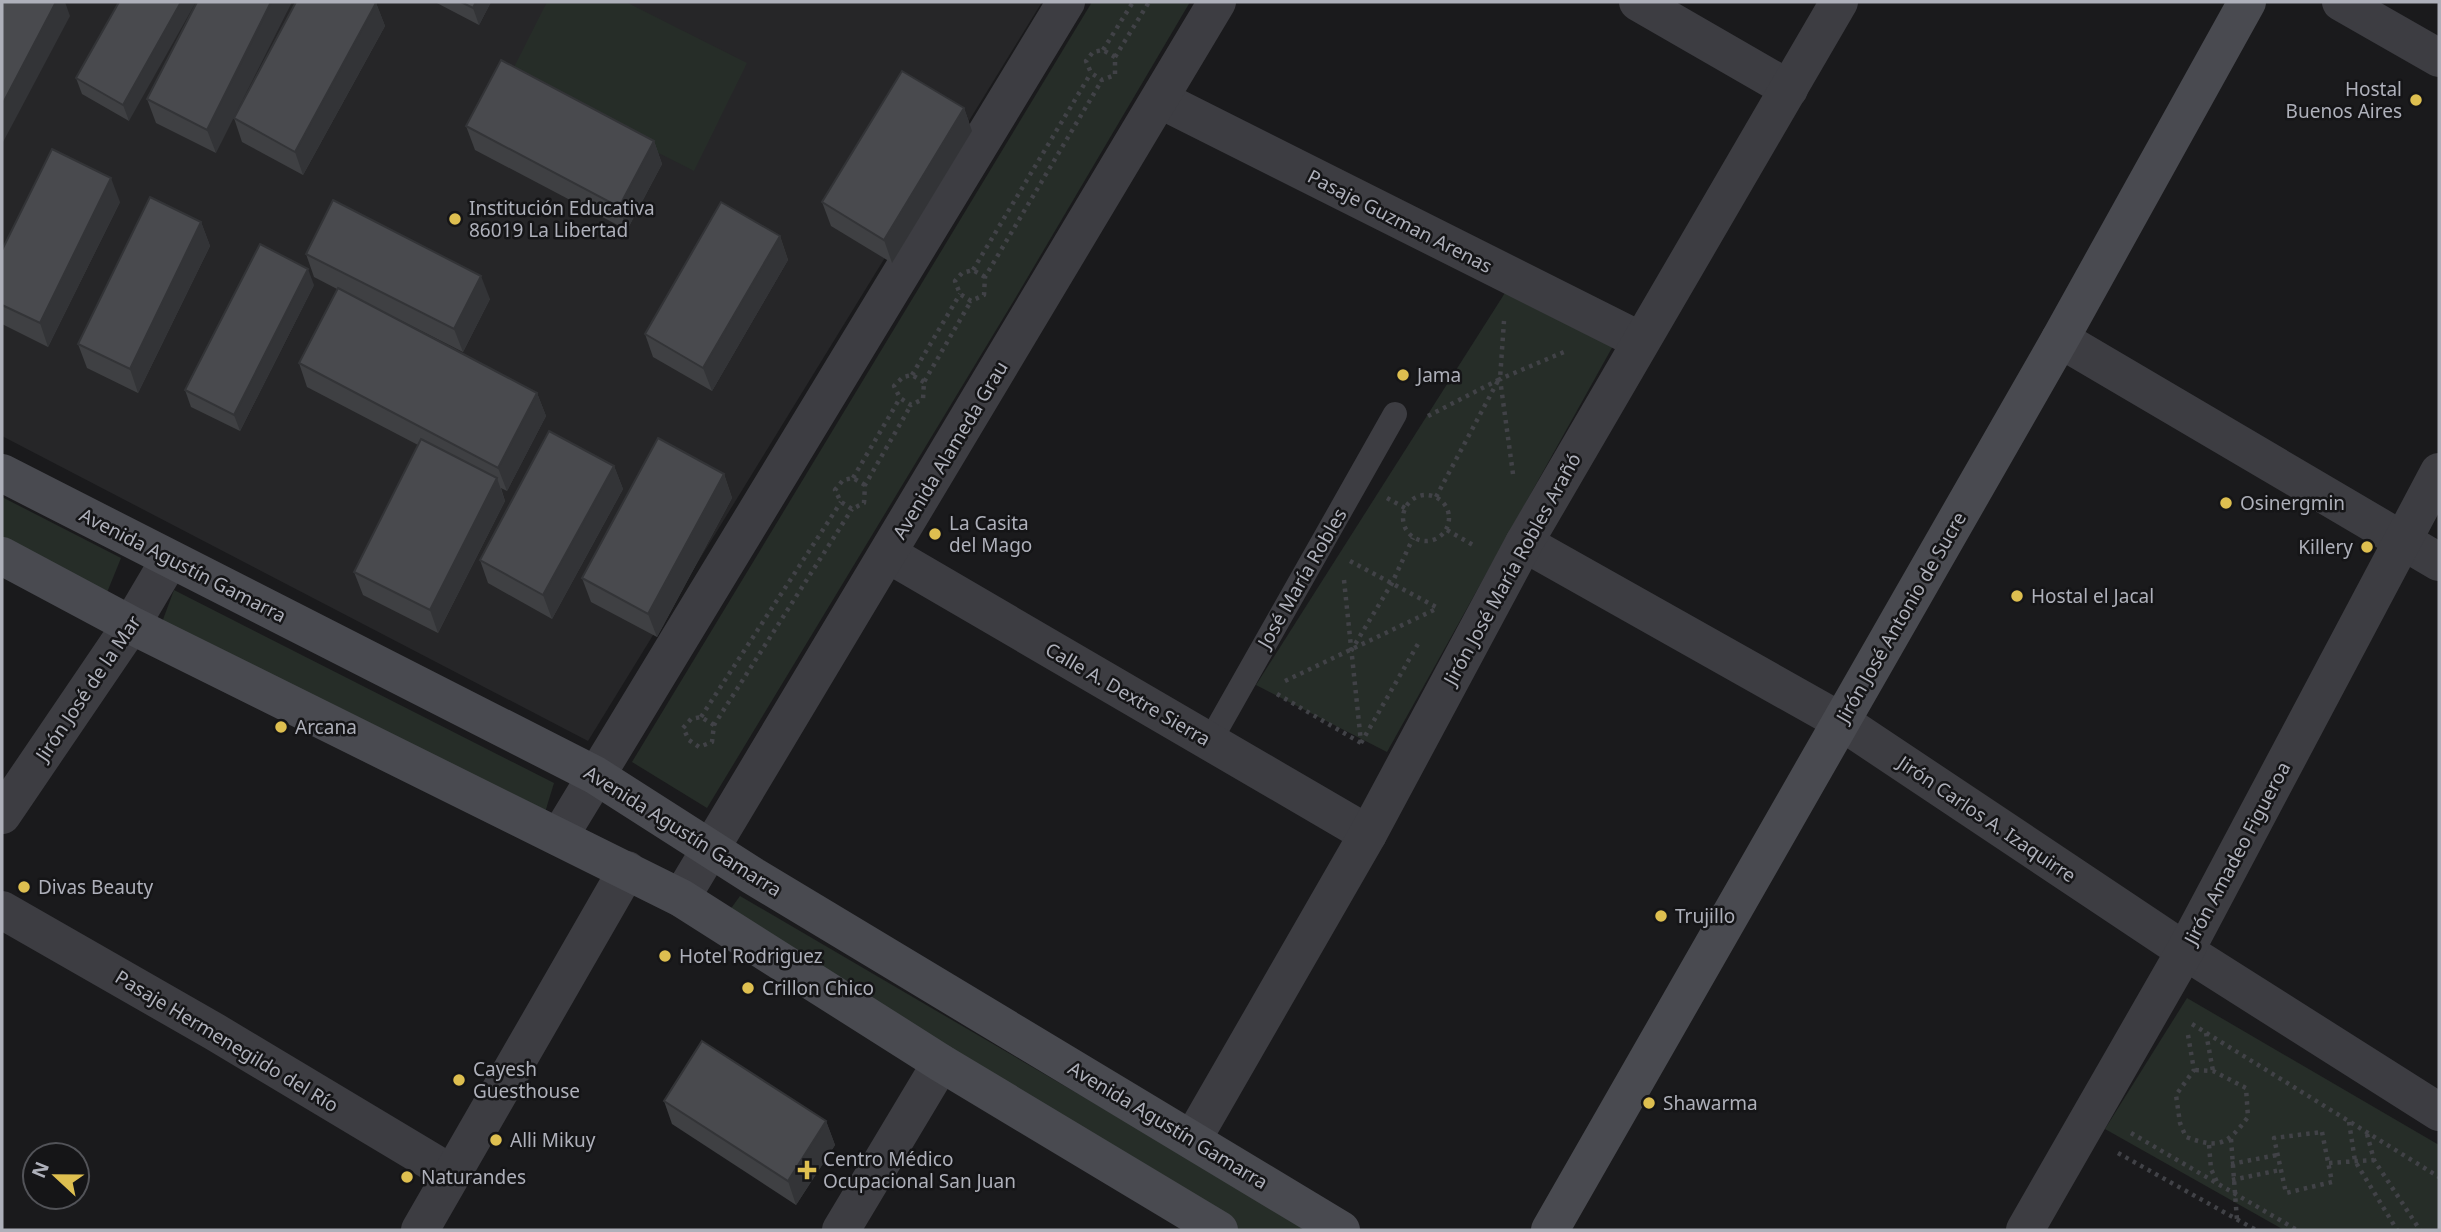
<svg xmlns="http://www.w3.org/2000/svg" width="2441" height="1232" viewBox="0 0 2441 1232" font-family="'Noto Sans',sans-serif">
	<style>
		.built { fill: #262628 }
		.green { fill: #262d28 }
		.lines { fill: none; stroke-linecap: round; stroke-linejoin: round }
		.path { stroke: #414247; stroke-width: 4.5; stroke-dasharray: 3.5 5; stroke-linecap: butt }
		.lane { stroke: #3d3d42; stroke-width: 24 }
		.street { stroke: #3d3d42; stroke-width: 38 }
		.secondary { stroke: #494a50; stroke-width: 38 }
		.wall { fill: #3f4043 }
		.shaded-wall { fill: #333437 }
		.building { fill: #494a4e; stroke: #333437; stroke-width: 2 }
		.poi-dot { fill: #debf50; stroke: #151517; stroke-width: 2.5 }
		.labels { text-anchor: middle; dominant-baseline: central; stroke-width: 5; stroke-linejoin: round; paint-order: stroke }
		.poi-label { font-size: 19px; fill: #aeb0ba; stroke: #151517; text-anchor: start }
		.street-label { font-size: 19px; fill: #aeb0ba; stroke: #151517 }
	</style>
	<rect width="100%" height="100%" fill="#1a1a1c"/>
	<polygon class="built" points="2,2 1042,2 588,741 2,436"/>
	<g class="green">
		<polygon points="547,2 626,2 747,63 694,171 509,77"/>
		<polygon points="1092,2 1190,2 1016,297 707,808 632,762"/>
		<polygon points="1510,285 1618,337 1387,752 1256,685"/>
		<polygon points="2,497 121,558 106,595 2,540"/>
		<polygon points="174,590 554,783 543,819 161,625"/>
		<polygon points="740,896 1311,1230 1239,1230 724,918"/>
		<polygon points="2187,998 2439,1145 2439,1230 2284,1230 2105,1129"/>
	</g>
	<g class="lines">
		<g class="path">
			<polyline points="1103,50 1133,2"/>
			<polyline points="1115,57 1103,50 1093,52 1086,61 1091,73 1102,80 1115,75 1115,57 1149,2"/>
			<polyline points="973,270 1091,73"/>
			<polyline points="985,277 973,270 962,273 955,281 960,294 971,301 984,295 985,277 1102,80"/>
			<polyline points="912,375 960,294"/>
			<polyline points="924,382 912,375 903,377 894,386 900,398 911,405 923,399 924,382 971,301"/>
			<polyline points="1428,416 1500,379 1504,321"/>
			<polyline points="1513,474 1500,379 1564,352"/>
			<polyline points="853,478 900,398"/>
			<polyline points="865,485 853,478 843,480 835,490 841,502 852,509 864,503 865,485 911,405"/>
			<circle cx="1426" cy="518" r="23"/>
			<polyline points="1436,497 1499,379"/>
			<polyline points="1387,498 1405,508"/>
			<polyline points="1447,530 1473,545"/>
			<polyline points="1350,561 1438,608"/>
			<polyline points="1344,580 1361,742"/>
			<polyline points="1351,651 1392,583 1413,538"/>
			<polyline points="1285,681 1438,608"/>
			<polyline points="1277,694 1361,743"/>
			<polyline points="701,717 841,502"/>
			<polyline points="714,725 701,717 691,719 683,728 689,740 699,747 712,742 714,725 852,509"/>
			<polyline points="1361,743 1418,644"/>
			<polyline points="2192,1024 2439,1177"/>
			<polyline points="2206,1033 2213,1071"/>
			<path d="M2188,1035L2194,1070L2176,1095L2180,1123L2186,1137C2219,1149 2227,1145 2248,1117L2246,1088L2213,1071L2194,1070"/>
			<polyline points="2349,1122 2355,1161 2397,1230"/>
			<polygon points="2322,1132 2332,1182 2286,1193 2274,1138"/>
			<polyline points="2131,1133 2297,1230"/>
			<polyline points="2367,1134 2374,1160 2420,1230"/>
			<polyline points="2231,1139 2237,1220"/>
			<polyline points="2209,1145 2211,1169 2217,1182"/>
			<polyline points="2118,1153 2256,1230"/>
			<polyline points="2329,1163 2374,1160"/>
			<polyline points="2231,1164 2277,1155"/>
			<polyline points="2232,1180 2280,1170"/>
		</g>
		<polyline class="lane" points="1210,741 1395,414"/>
		<g class="street">
			<polyline points="1638,2 1789,89"/>
			<polyline points="2341,2 2439,58"/>
			<polyline points="1161,100 1641,341"/>
			<polyline points="2060,339 2439,562"/>
			<polyline points="1524,543 1842,722 2185,951 2439,1112"/>
			<polyline points="888,554 1368,834"/>
			<polyline points="2,815 131,625 170,559"/>
			<polyline points="559,837 1066,2"/>
			<polyline points="681,898 1217,2"/>
			<polyline points="2,910 215,1032 452,1174"/>
			<polyline points="1192,1140 1368,834 1524,543 1839,2"/>
			<polyline points="420,1230 627,870"/>
			<polyline points="841,1230 941,1063"/>
			<polyline points="2025,1230 2185,951 2439,472"/>
		</g>
		<g class="secondary">
			<polyline points="2,473 595,775 753,876 1341,1230"/>
			<polyline points="2,556 131,625 681,898 941,1063 1219,1230"/>
			<polyline points="1550,1230 2060,339 2247,2"/>
		</g>
	</g>
	<g class="wall">
		<polygon points="119,2 129,121 82,94 76,78"/>
		<polygon points="197,2 216,153 156,123 147,99"/>
		<polygon points="435,2 491,2 479,25"/>
		<polygon points="376,3 385,26 303,175 242,142 234,118"/>
		<polygon points="964,108 972,131 892,263 831,226 822,202"/>
		<polygon points="466,126 654,141 662,164 627,230 475,150"/>
		<polygon points="120,202 48,347 2,324 2,250"/>
		<polygon points="201,222 210,246 138,393 87,368 78,344"/>
		<polygon points="780,236 788,260 712,391 653,357 645,334"/>
		<polygon points="306,254 490,299 463,352 388,314 537,393 546,416 507,491 501,488 505,501 438,633 363,595 354,572 418,445 307,387 299,363 337,289 314,277"/>
		<polygon points="314,285 240,431 191,407 185,390"/>
		<polygon points="614,466 623,489 552,619 488,583 480,560"/>
		<polygon points="724,474 732,498 657,637 591,602 582,578"/>
		<polygon points="664,1101 826,1121 835,1145 796,1205 672,1124"/>
	</g>
	<g class="shaded-wall">
		<polygon points="56,2 65,2 70,16 2,144 2,105"/>
		<polygon points="181,2 196,2 129,121 123,105"/>
		<polygon points="271,2 292,2 216,153 207,130"/>
		<polygon points="476,2 491,2 479,25 473,8"/>
		<polygon points="376,3 385,26 303,175 295,152"/>
		<polygon points="964,108 972,131 892,263 884,240"/>
		<polygon points="654,141 662,164 627,230 619,207"/>
		<polygon points="111,178 120,202 48,347 40,323"/>
		<polygon points="201,222 210,246 138,393 130,369"/>
		<polygon points="780,236 788,260 712,391 703,368"/>
		<polygon points="308,269 314,285 240,431 234,415"/>
		<polygon points="481,276 490,299 463,352 454,329"/>
		<polygon points="537,393 546,416 507,491 498,468"/>
		<polygon points="614,466 623,489 552,619 543,595"/>
		<polygon points="724,474 732,498 657,637 648,614"/>
		<polygon points="497,478 505,501 438,633 430,610"/>
		<polygon points="826,1121 835,1145 796,1205 788,1181"/>
	</g>
	<g class="building">
		<polygon points="2,2 56,2 2,105"/>
		<polygon points="119,2 181,2 123,105 76,78"/>
		<polygon points="197,2 271,2 207,130 147,99"/>
		<polygon points="296,2 374,2 376,3 295,152 234,118"/>
		<polygon points="461,2 476,2 473,8"/>
		<polygon points="501,60 654,141 619,207 466,126"/>
		<polygon points="902,71 964,108 884,240 822,202"/>
		<polygon points="52,149 111,178 40,323 2,305 2,250"/>
		<polygon points="150,197 201,222 130,369 78,344"/>
		<polygon points="333,200 481,276 454,329 306,254"/>
		<polygon points="721,202 780,236 703,368 645,334"/>
		<polygon points="260,244 308,269 234,415 185,390"/>
		<polygon points="338,288 537,393 498,468 299,363"/>
		<polygon points="549,431 614,466 543,595 480,560"/>
		<polygon points="658,438 724,474 648,614 582,578"/>
		<polygon points="421,439 497,478 430,610 354,572"/>
		<polygon points="702,1041 826,1121 788,1181 664,1101"/>
	</g>
	<g class="poi-dot">
		<circle cx="2416" cy="100" r="7"/>
		<circle cx="455" cy="219" r="7"/>
		<circle cx="1403" cy="375" r="7"/>
		<circle cx="2226" cy="503" r="7"/>
		<circle cx="935" cy="534" r="7"/>
		<circle cx="2367" cy="547" r="7"/>
		<circle cx="2017" cy="596" r="7"/>
		<circle cx="281" cy="727" r="7"/>
		<circle cx="24" cy="887" r="7"/>
		<circle cx="1661" cy="916" r="7"/>
		<circle cx="665" cy="956" r="7"/>
		<circle cx="748" cy="988" r="7"/>
		<circle cx="459" cy="1080" r="7"/>
		<circle cx="1649" cy="1103" r="7"/>
		<circle cx="496" cy="1140" r="7"/>
		<path d="M803.5 1159.5h7v7h7v7h-7v7h-7v-7h-7v-7h7z"/>
		<circle cx="407" cy="1177" r="7"/>
	</g>
	<g class="labels">
		<g class="poi-label">
			<text x="2402" y="89" text-anchor="end">Hostal<tspan x="2402" dy="22">Buenos Aires</tspan></text>
			<text x="469" y="208">Institución Educativa<tspan x="469" dy="22">86019 La Libertad</tspan></text>
			<text x="1417" y="375">Jama</text>
			<text x="2240" y="503">Osinergmin</text>
			<text x="949" y="523">La Casita<tspan x="949" dy="22">del Mago</tspan></text>
			<text x="2353" y="547" text-anchor="end">Killery</text>
			<text x="2031" y="596">Hostal el Jacal</text>
			<text x="295" y="727">Arcana</text>
			<text x="38" y="887">Divas Beauty</text>
			<text x="1675" y="916">Trujillo</text>
			<text x="679" y="956">Hotel Rodriguez</text>
			<text x="762" y="988">Crillon Chico</text>
			<text x="473" y="1069">Cayesh<tspan x="473" dy="22">Guesthouse</tspan></text>
			<text x="1663" y="1103">Shawarma</text>
			<text x="510" y="1140">Alli Mikuy</text>
			<text x="823" y="1159">Centro Médico<tspan x="823" dy="22">Ocupacional San Juan</tspan></text>
			<text x="421" y="1177">Naturandes</text>
		</g>
		<g class="street-label">
			<text transform="translate(1400 221) rotate(27)">Pasaje Guzman Arenas</text>
			<text transform="translate(950 450) rotate(-59)">Avenida Alameda Grau</text>
			<text transform="translate(183 565) rotate(27)">Avenida Agustín Gamarra</text>
			<text transform="translate(1512 569) rotate(-61)">Jirón José María Robles Arañó</text>
			<text transform="translate(1302 578) rotate(-60)">José María Robles</text>
			<text transform="translate(1901 617) rotate(-60)">Jirón José Antonio de Sucre</text>
			<text transform="translate(88 688) rotate(-56)">Jirón José de la Mar</text>
			<text transform="translate(1128 694) rotate(30)">Calle A. Dextre Sierra</text>
			<text transform="translate(1987 819) rotate(34)">Jirón Carlos A. Izaquirre</text>
			<text transform="translate(683 831) rotate(32)">Avenida Agustín Gamarra</text>
			<text transform="translate(2237 853) rotate(-62)">Jirón Amadeo Figueroa</text>
			<text transform="translate(227 1041) rotate(31)">Pasaje Hermenegildo del Río</text>
			<text transform="translate(1168 1125) rotate(31)">Avenida Agustín Gamarra</text>
		</g>
	</g>
	<rect width="2441" height="1232" fill="none" stroke="#aeb0ba" stroke-width="7"/>
	<g transform="translate(56 1176) rotate(292)"><circle r="33" fill="#151517" stroke="#525358" stroke-width="2"/>
	<path d="M0-5L12 26L0 18L-12 26Z" fill="#debf50"/>
	<text y="-10" font-size="19" font-weight="bold" text-anchor="middle" fill="#aeb0ba">N</text>
	</g>
</svg>
